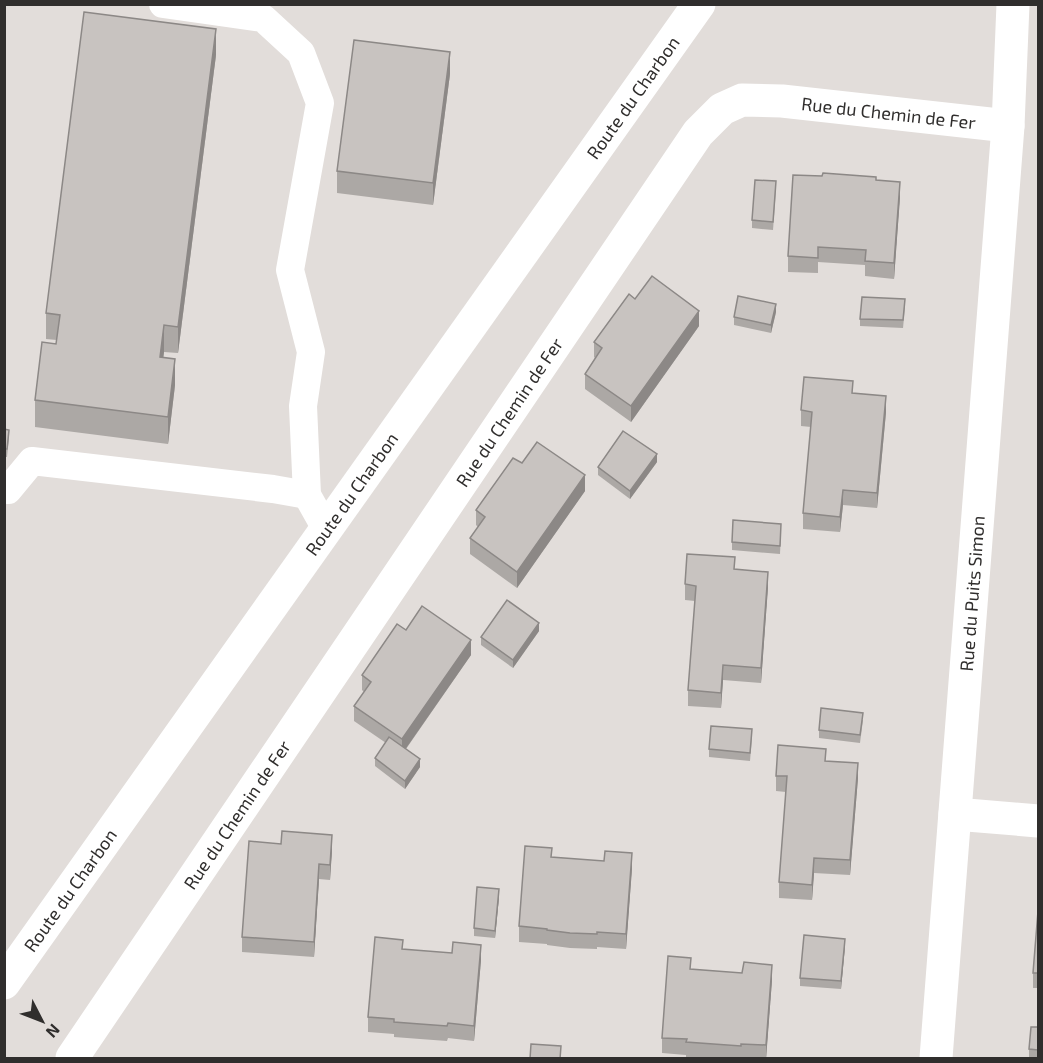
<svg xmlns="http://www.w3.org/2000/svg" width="1043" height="1063" viewBox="0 0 1043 1063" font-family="'Exo 2',sans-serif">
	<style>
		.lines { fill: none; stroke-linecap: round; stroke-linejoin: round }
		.lane { stroke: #fff; stroke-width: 28 }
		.street { stroke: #fff; stroke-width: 33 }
		.wall { fill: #aca8a5 }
		.shaded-wall { fill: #8c8886 }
		.building { fill: #c8c3c0; stroke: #8c8886; stroke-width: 1.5 }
		.labels { text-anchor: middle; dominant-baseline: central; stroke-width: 4.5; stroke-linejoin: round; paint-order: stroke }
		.street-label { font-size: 18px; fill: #302e2d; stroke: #e2ddda }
	</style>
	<rect width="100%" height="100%" fill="#e2ddda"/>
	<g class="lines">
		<g class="lane">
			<polyline points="163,4 263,18 301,53 320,103 290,270 311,352 303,406 307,495 326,529"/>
			<polyline points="4,489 8,490 32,461 273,489 307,495"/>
		</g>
		<g class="street">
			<polyline points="955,814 1038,821"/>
			<path id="s1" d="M4,983L699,4"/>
			<path id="s2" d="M72,1058L698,133L722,109L742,100L782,101L1008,126"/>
			<path id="s3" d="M936,1058L1008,126L1013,4"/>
		</g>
	</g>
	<g class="wall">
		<polygon points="216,55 178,353 164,352 163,358 175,385 168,444 35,427 35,400 56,344 57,340 46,339 46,313"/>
		<polygon points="450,74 433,205 337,193 337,171"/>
		<polygon points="876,180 900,197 894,279 865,276 865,265 818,262 818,273 788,272 788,256"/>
		<polygon points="776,189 773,230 752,228 752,220"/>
		<polygon points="635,299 699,326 631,422 585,389 585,374 595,358 594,357 594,342"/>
		<polygon points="905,307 903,328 860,326 860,319"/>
		<polygon points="776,312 771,333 734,325 734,317"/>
		<polygon points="853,393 886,412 877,508 843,505 840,532 803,529 803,513 811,427 801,426 801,410"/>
		<polygon points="4,429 9,438 7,457 4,457"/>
		<polygon points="657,462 630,499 598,475 598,467"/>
		<polygon points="522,463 585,491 517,588 470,554 470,538 478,527 476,525 476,510"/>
		<polygon points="781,532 780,554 732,550 732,542"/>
		<polygon points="735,569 768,587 761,683 723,680 721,708 688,706 688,690 695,601 685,600 685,584"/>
		<polygon points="406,630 471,655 406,749 420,767 405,789 375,766 375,758 386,743 354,721 354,706 364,692 362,690 362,675"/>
		<polygon points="539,631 513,668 481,645 481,637"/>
		<polygon points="863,720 860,743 819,738 819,730"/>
		<polygon points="752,737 750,761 709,757 709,749"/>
		<polygon points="826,761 858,778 850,875 814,873 812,900 779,898 779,882 786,792 776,791 776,776"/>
		<polygon points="332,850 330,880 319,879 314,957 242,952 242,937"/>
		<polygon points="552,858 632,868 626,949 597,947 597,949 570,948 547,945 547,944 519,942 519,926"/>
		<polygon points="499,897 495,938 474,936 474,928"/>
		<polygon points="1038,911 1038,988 1033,988 1033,973"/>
		<polygon points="845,946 841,989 800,986 800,978"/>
		<polygon points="481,960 474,1041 448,1038 447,1041 420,1039 394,1037 394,1034 368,1032 368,1017"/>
		<polygon points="691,969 772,980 766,1059 705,1059 686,1057 686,1055 662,1053 662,1038"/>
		<polygon points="1038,1027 1038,1058 1029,1057 1029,1049"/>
	</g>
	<g class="shaded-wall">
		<polygon points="216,29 216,55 178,353 178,327"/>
		<polygon points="450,52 450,74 433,205 433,183"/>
		<polygon points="900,182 900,197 894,279 894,263"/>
		<polygon points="776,304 776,312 771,333 771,325"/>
		<polygon points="699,311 699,326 631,422 631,406"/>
		<polygon points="164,325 164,352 160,383 160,357"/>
		<polygon points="175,359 175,385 168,444 168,417"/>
		<polygon points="886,396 886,412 877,508 877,493"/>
		<polygon points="657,454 657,462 630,499 630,491"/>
		<polygon points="585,475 585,491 517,588 517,572"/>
		<polygon points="843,490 843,505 840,532 840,517"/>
		<polygon points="768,572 768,587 761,683 761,668"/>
		<polygon points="539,623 539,631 513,668 513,660"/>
		<polygon points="471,640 471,655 402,754 402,739"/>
		<polygon points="723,665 723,680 721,708 721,693"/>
		<polygon points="420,759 420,767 405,789 405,781"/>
		<polygon points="858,763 858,778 850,875 850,860"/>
		<polygon points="332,835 332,850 330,880 330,865"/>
		<polygon points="632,853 632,868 626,949 626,934"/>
		<polygon points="814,858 814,873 812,900 812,885"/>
		<polygon points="319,864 319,879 314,957 314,942"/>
		<polygon points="499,889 499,897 495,938 495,931"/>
		<polygon points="845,939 845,946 841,989 841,981"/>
		<polygon points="481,945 481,960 474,1041 474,1026"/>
		<polygon points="772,965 772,980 766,1059 766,1045"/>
	</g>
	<g class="building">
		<polygon points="84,12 216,29 178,327 164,325 160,357 175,359 168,417 35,400 42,342 56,344 60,315 46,313"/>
		<polygon points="354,40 450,52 433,183 337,171"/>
		<polygon points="823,173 876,177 876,180 900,182 894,263 865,261 866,250 818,247 818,258 788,256 793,175 822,176"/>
		<polygon points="755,180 776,181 773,222 752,220"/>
		<polygon points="652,276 699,311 631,406 585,374 602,348 594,342 629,294 635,299"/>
		<polygon points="738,296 776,304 771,325 734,317"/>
		<polygon points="862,297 905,299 903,320 860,319"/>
		<polygon points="804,377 853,381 852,393 886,396 877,493 843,490 840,517 803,513 812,412 801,410"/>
		<polygon points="4,429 9,430 7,449 4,449"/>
		<polygon points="623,431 657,454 630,491 598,467"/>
		<polygon points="537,442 585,475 517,572 470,538 485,517 476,510 513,458 522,463"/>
		<polygon points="733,520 781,524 780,546 732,542"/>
		<polygon points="687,554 735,557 734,569 768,572 761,668 723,665 721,693 688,690 696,586 685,584"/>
		<polygon points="507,600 539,623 513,660 481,637"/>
		<polygon points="422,606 471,640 402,739 354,706 371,682 362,675 397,624 406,630"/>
		<polygon points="821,708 863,713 860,735 819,730"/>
		<polygon points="711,726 752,729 750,753 709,749"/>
		<polygon points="389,737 420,759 405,781 375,758"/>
		<polygon points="778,745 826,749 825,761 858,763 850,860 814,858 812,885 779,882 787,776 776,776"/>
		<polygon points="282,831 332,835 330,865 319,864 314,942 242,937 249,841 281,844"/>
		<polygon points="525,846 552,848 551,857 604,861 605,851 632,853 626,934 597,932 597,934 570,933 547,930 547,929 519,926"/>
		<polygon points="477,887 499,889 495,931 474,928"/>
		<polygon points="1038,911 1038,973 1033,973"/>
		<polygon points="804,935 845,939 841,981 800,978"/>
		<polygon points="375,937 403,940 402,949 452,953 453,942 481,945 474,1026 448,1023 447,1026 420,1024 394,1022 394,1019 368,1017"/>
		<polygon points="668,956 691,958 690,969 742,973 744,962 772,965 766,1045 741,1044 741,1046 686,1042 687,1039 662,1038"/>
		<polygon points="1031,1027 1038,1027 1038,1050 1029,1049"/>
		<polygon points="531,1044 561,1046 560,1059 530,1059"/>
	</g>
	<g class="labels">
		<g class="street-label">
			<text stroke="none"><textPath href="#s1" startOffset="1086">Route du Charbon</textPath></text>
			<text stroke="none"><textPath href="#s2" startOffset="1320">Rue du Chemin de Fer</textPath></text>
			<text stroke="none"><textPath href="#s2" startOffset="780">Rue du Chemin de Fer</textPath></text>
			<text stroke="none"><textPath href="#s1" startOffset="600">Route du Charbon</textPath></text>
			<text stroke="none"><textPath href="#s3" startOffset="466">Rue du Puits Simon</textPath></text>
			<text stroke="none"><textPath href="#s2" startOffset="294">Rue du Chemin de Fer</textPath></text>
			<text stroke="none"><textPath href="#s1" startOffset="114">Route du Charbon</textPath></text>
		</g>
	</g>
	<rect width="1043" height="1063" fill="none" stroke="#302e2d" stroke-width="12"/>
	<g transform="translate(42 1021) rotate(132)" stroke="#e2ddda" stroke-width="4.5" paint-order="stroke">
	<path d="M0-4.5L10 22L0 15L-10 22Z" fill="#302e2d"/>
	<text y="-9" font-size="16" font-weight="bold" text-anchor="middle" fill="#302e2d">N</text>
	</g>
</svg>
